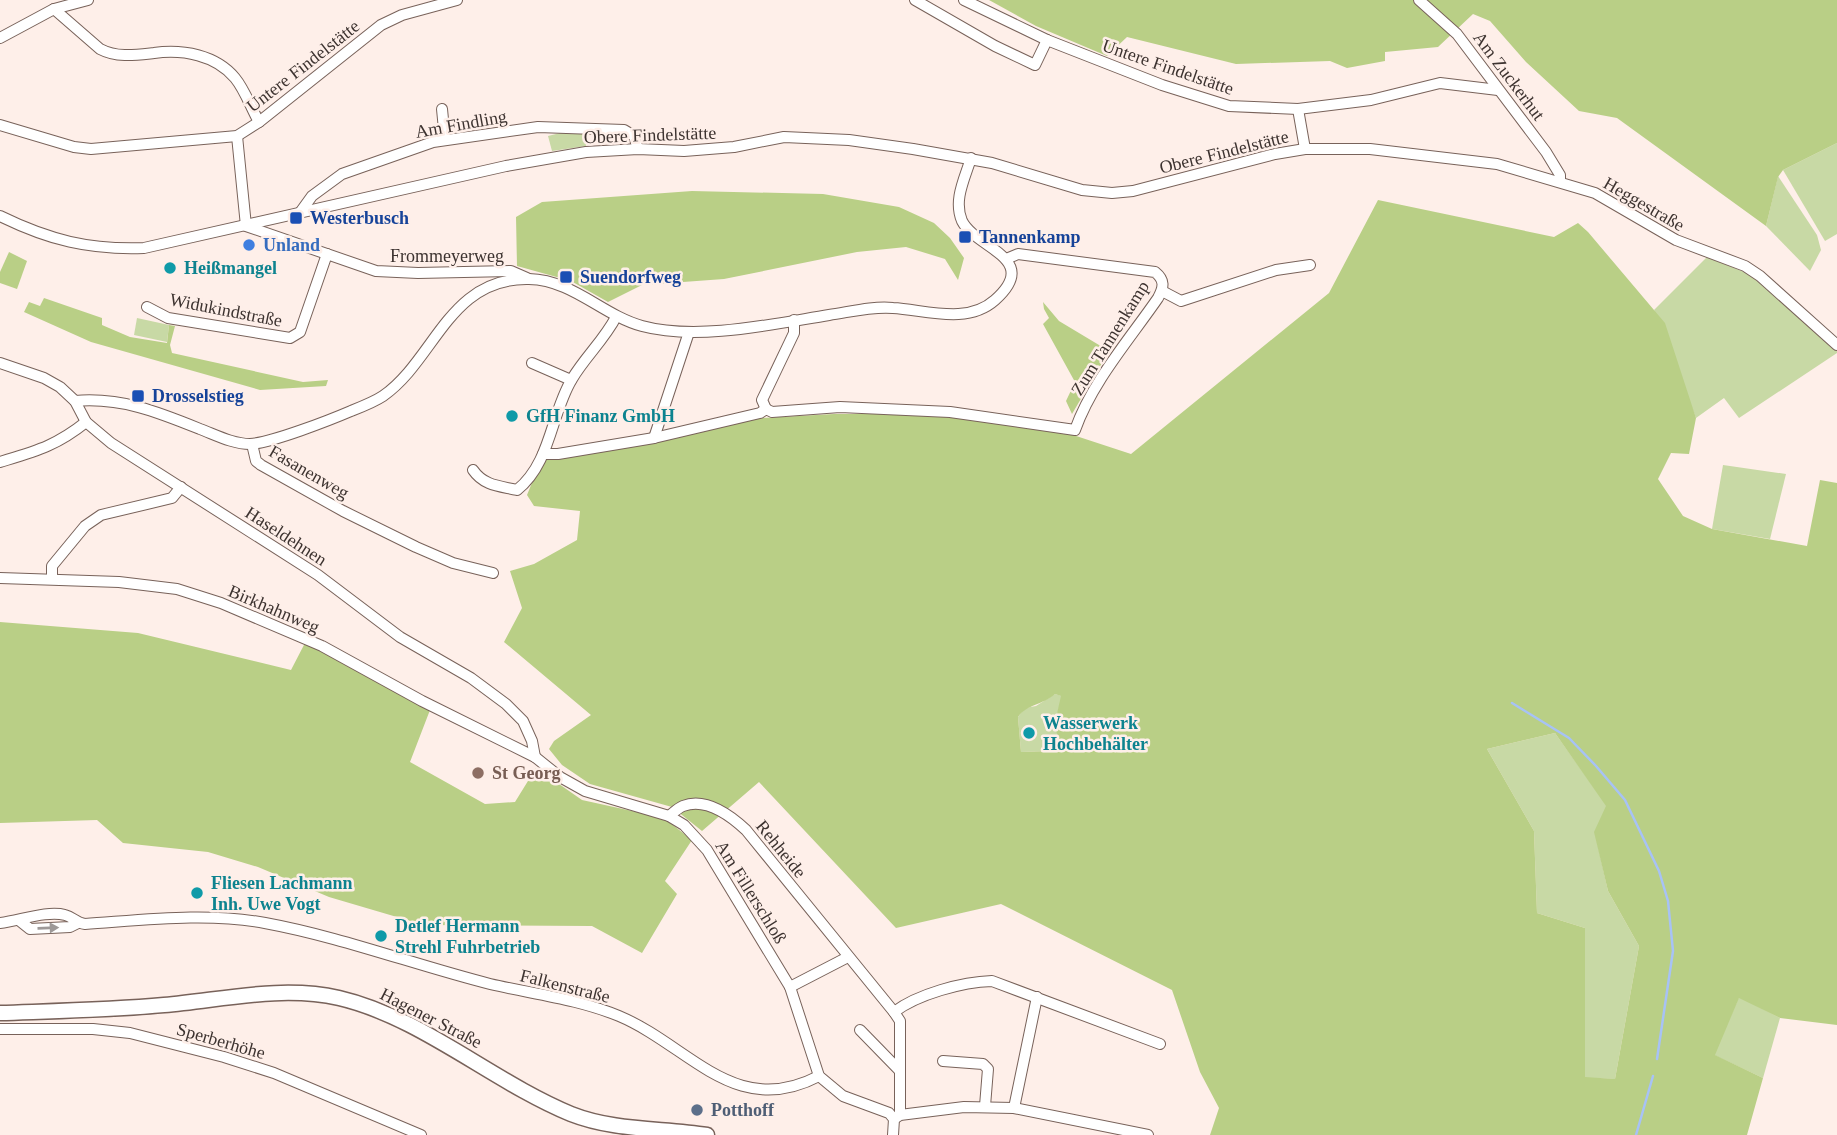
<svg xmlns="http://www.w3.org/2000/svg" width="1837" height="1135" viewBox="0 0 1837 1135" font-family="Georgia,serif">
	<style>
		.green { fill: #c8d9a5 }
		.forest { fill: #b9cf86; fill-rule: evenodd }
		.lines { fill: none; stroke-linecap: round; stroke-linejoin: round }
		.stream { stroke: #a7c2f6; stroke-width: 2.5 }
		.street-casing { stroke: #78625a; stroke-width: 12 }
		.secondary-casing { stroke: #78625a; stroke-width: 17 }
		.street { stroke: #fff; stroke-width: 10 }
		.secondary { stroke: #fff; stroke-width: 14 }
		.oneway { fill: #9e9998 }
		.transit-dot { fill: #1a4fb4; stroke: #feefe9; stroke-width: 2.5 }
		.shop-dot { fill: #3f7fe0; stroke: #feefe9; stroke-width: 2.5 }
		.culture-dot { fill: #0f9aa8; stroke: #feefe9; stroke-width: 2.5 }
		.education-dot { fill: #8d6e63; stroke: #feefe9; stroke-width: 2.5 }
		.service-dot { fill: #5c6f8a; stroke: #feefe9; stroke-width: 2.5 }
		.labels { text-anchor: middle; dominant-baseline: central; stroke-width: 5; stroke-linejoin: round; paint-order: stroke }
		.street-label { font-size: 18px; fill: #3d3330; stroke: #feefe9 }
		.transit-label { font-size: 18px; font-weight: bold; fill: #164399; stroke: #feefe9; text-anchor: start }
		.shop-label { font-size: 18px; font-weight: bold; fill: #366cbe; stroke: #feefe9; text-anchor: start }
		.culture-label { font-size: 18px; font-weight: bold; fill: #0d838f; stroke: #feefe9; text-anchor: start }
		.education-label { font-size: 18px; font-weight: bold; fill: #785e54; stroke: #feefe9; text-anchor: start }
		.service-label { font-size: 18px; font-weight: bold; fill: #4e5e75; stroke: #feefe9; text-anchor: start }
	</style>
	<rect width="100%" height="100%" fill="#feefe9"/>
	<g class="green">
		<polygon points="564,132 585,133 586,146 552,151 548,136"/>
		<polygon points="1837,143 1837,234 1825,241 1783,170"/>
		<polygon points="1778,176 1817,235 1821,250 1810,271 1766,226"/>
		<polygon points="1707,257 1749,274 1837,350 1837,353 1739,418 1724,398 1696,418 1654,310"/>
		<polygon points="137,318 169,325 167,342 134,335"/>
		<polygon points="1723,465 1786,474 1770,539 1712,529"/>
		<polygon points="1055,694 1062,696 1055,723 1067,744 1075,745 1075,750 1021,752 1018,717 1025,708 1036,706"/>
		<polygon points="1555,733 1607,806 1595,833 1608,891 1639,946 1615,1079 1585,1078 1585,928 1537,913 1534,831 1487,749"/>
		<polygon points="1739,997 1780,1018 1763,1078 1714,1055"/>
	</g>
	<g class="forest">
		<polygon points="989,0 1837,0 1837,143 1783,170 1778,177 1766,226 1617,118 1579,111 1526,62 1490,21 1473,14 1438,47 1385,52 1385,61 1347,68 1330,61 1236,64 1127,37 1107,56 1036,26"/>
		<polygon points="692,191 823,194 899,207 934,223 950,238 964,258 958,280 945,259 906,247 857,252 724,279 642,285 608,302 571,281 517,266 516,217 542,202"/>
		<path d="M1378,200L1554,237L1578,223L1588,232L1665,323L1696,418L1689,454L1671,453L1658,479L1683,516L1712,529L1807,546L1820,480L1837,483V1025L1780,1018L1739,998L1715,1055L1763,1078L1747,1135H1210L1219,1108L1200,1072L1172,990L1001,904L896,928L759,782L702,831L672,807L590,784L562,765L549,749L554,741L591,715L504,642L522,608L510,571L534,564L577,540L580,511L534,506L527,495L536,473L547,458L761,418L834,414H906L983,420L1067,433L1131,454L1329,293ZM1055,694L1061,696C1057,715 1047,743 1074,745L1075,750L1021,752L1018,717C1027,704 1043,705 1055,694ZM1555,733L1606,806L1594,832L1608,891L1639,946L1615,1079L1585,1077V928L1537,913L1534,831L1487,749Z"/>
		<polygon points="9,252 27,261 17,289 0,283 0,272"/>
		<polygon points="44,298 102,318 102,325 130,337 167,343 169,325 175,326 170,345 172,353 303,382 328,380 326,386 260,390 91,342 24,312 29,302 40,306"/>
		<polygon points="1043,302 1059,321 1109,351 1072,414 1066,401 1075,382 1043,324 1049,318 1044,309"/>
		<polygon points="0,622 138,633 291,670 305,643 430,710 410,762 485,804 515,802 536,768 582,800 664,818 692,840 665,881 677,894 642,953 592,926 424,925 329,897 258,867 208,852 123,843 97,820 0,823"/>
	</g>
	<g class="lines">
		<g class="stream">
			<polyline points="1512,703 1569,738 1596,766 1625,800 1659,871 1668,901 1673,951 1657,1059"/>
			<polyline points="1636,1135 1653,1076"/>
		</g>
		<defs>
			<g id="street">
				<polyline points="915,0 995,46 1035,65 1047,40"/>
				<polyline points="964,0 1047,40 1162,85 1229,106 1298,109 1371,100 1440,83 1498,90"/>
				<polyline points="1419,0 1457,34 1546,152 1560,175 1560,181"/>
				<path d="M54,9L100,49C117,58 136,55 154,53C183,49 216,55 235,78C245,90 251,108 259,122"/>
				<polyline points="0,38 54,9 88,0"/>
				<polyline points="442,109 445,140"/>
				<polyline points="1298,109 1305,149"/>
				<polyline points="0,125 74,147 91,149 237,136 259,122 381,25 402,15 457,0"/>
				<polyline points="237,136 246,226 376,271 418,273 511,271 527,278"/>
				<polyline points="299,214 312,196 342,174 433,142 538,127 624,130 634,136 638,149"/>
				<path d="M0,216C49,240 89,250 144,248L506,166L586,152L638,149L684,151L734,147L784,137L849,140L913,149L992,163L1082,190L1112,193L1133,191L1275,154L1305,149H1370L1497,164L1595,193L1676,240L1745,266L1760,276L1837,345"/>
				<polyline points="1162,291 1181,301 1276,270 1310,265"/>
				<polyline points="147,307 168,318 290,338 300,332 327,254"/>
				<polyline points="0,363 44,378 60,387 75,401 86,422 111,443 318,575 400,637 471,678 506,704 523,721 532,741 535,757"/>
				<polyline points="532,363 571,380"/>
				<path d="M75,401C121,397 158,412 200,429C216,435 233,444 250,444C271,443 330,420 351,411C361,407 374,402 383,396C435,360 449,277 529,279C573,280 602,315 642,326C697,341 773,324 829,315C850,312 872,306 893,308C926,310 967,325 995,300C1042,258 976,249 962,221C953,200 965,178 971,158"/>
				<polyline points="766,409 762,400 794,333 794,320"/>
				<polyline points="654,438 689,332"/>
				<polyline points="252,444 256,461 261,465 343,511 416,547 453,563 493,573"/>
				<path d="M543,454H558L654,438L760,413L766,409L772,412L840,407L950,412L1075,430C1092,382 1129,340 1158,298C1164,287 1165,280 1155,272L1018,254L1006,259"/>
				<path d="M0,462C36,451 56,446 86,422"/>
				<path d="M473,470C484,486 500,486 517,490C551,463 551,413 572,379C585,357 604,340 616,317"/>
				<polyline points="0,578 119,582 177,589 221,603 322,646 422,701 535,757 560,777 585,791 669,816 684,825 707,850 790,987 819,1076 843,1096 889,1113 894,1119 893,1135"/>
				<polyline points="52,579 52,566 85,526 101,515 172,498 181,487"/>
				<path d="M669,816C673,813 678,808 683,806C706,797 731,816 746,830L894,1012C918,994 962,982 992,981L1160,1044"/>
				<polyline points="20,921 30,929 70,927 78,923"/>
				<path d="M0,923C19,921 47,910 65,915C73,917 76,923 85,924C144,920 207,912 265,923C341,937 415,965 490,984C533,994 578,999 619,1016C690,1046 735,1120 819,1076"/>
				<polyline points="790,987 848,957"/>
				<polyline points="894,1012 900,1021 900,1115"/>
				<polyline points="0,1029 93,1029 130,1033 224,1057 274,1073 421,1135"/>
				<polyline points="860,1030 900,1071"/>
				<polyline points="943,1061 983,1064 988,1069 985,1106"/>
				<polyline points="1014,1108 1037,997"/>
				<polyline points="894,1119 900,1115 964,1107 1014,1108 1148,1135"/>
			</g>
			<path id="secondary" d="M0,1013C55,1011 110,1010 164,1005C222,1000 281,985 339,998C421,1017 493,1082 571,1114C614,1131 662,1128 707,1135"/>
		</defs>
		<use href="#street" class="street-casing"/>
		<use href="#secondary" class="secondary-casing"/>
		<use href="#street" class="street"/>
		<use href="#secondary" class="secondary"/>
	</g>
	<defs><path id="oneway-solid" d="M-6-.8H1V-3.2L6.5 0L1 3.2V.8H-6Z" transform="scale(1.75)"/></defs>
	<use class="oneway" href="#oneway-solid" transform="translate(48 928) rotate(-2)"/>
	<g class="transit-dot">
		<rect x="289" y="211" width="14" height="14" rx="3.5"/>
		<rect x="958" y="230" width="14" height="14" rx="3.5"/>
		<rect x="559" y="270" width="14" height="14" rx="3.5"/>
		<rect x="131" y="389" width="14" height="14" rx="3.5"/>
	</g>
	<circle class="shop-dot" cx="249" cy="245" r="7"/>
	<g class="culture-dot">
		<circle cx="170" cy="268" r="7"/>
		<circle cx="512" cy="416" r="7"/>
		<circle cx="1029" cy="733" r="7"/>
		<circle cx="197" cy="893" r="7"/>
		<circle cx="381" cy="936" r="7"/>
	</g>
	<circle class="education-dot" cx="478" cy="773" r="7"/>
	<circle class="service-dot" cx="697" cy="1110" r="7"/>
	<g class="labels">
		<g class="street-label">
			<text transform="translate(303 66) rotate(-38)">Untere Findelstätte</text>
			<text transform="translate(1168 67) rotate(19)">Untere Findelstätte</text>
			<text transform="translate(1509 76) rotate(53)">Am Zuckerhut</text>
			<text transform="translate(461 124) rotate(-10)">Am Findling</text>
			<text transform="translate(650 135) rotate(-2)">Obere Findelstätte</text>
			<text transform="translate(1224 152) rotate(-14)">Obere Findelstätte</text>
			<text transform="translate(1644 204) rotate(30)">Heggestraße</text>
			<text x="447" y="256">Frommeyerweg</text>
			<text transform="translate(226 310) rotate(11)">Widukindstraße</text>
			<text transform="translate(1110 338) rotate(-58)">Zum Tannenkamp</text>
			<text transform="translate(309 472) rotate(30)">Fasanenweg</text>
			<text transform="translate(286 536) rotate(33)">Haseldehnen</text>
			<text transform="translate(274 609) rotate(23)">Birkhahnweg</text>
			<text transform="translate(781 849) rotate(51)">Rehheide</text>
			<text transform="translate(751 892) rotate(58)">Am Fillerschloß</text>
			<text transform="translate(565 986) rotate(14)">Falkenstraße</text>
			<text transform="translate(431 1018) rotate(27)">Hagener Straße</text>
			<text transform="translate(221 1041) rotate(16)">Sperberhöhe</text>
		</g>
		<g class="transit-label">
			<text x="310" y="218">Westerbusch</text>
			<text x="979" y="237">Tannenkamp</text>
			<text x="580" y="277">Suendorfweg</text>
			<text x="152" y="396">Drosselstieg</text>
		</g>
		<g class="shop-label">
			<text x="263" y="245">Unland</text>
		</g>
		<g class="culture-label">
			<text x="184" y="268">Heißmangel</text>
			<text x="526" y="416">GfH Finanz GmbH</text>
			<text x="1043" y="723">Wasserwerk<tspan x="1043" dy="21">Hochbehälter</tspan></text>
			<text x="211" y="883">Fliesen Lachmann<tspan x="211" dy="21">Inh. Uwe Vogt</tspan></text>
			<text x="395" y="926">Detlef Hermann<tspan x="395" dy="21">Strehl Fuhrbetrieb</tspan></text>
		</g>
		<g class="education-label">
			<text x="492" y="773">St Georg</text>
		</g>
		<g class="service-label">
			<text x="711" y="1110">Potthoff</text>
		</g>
	</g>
</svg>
